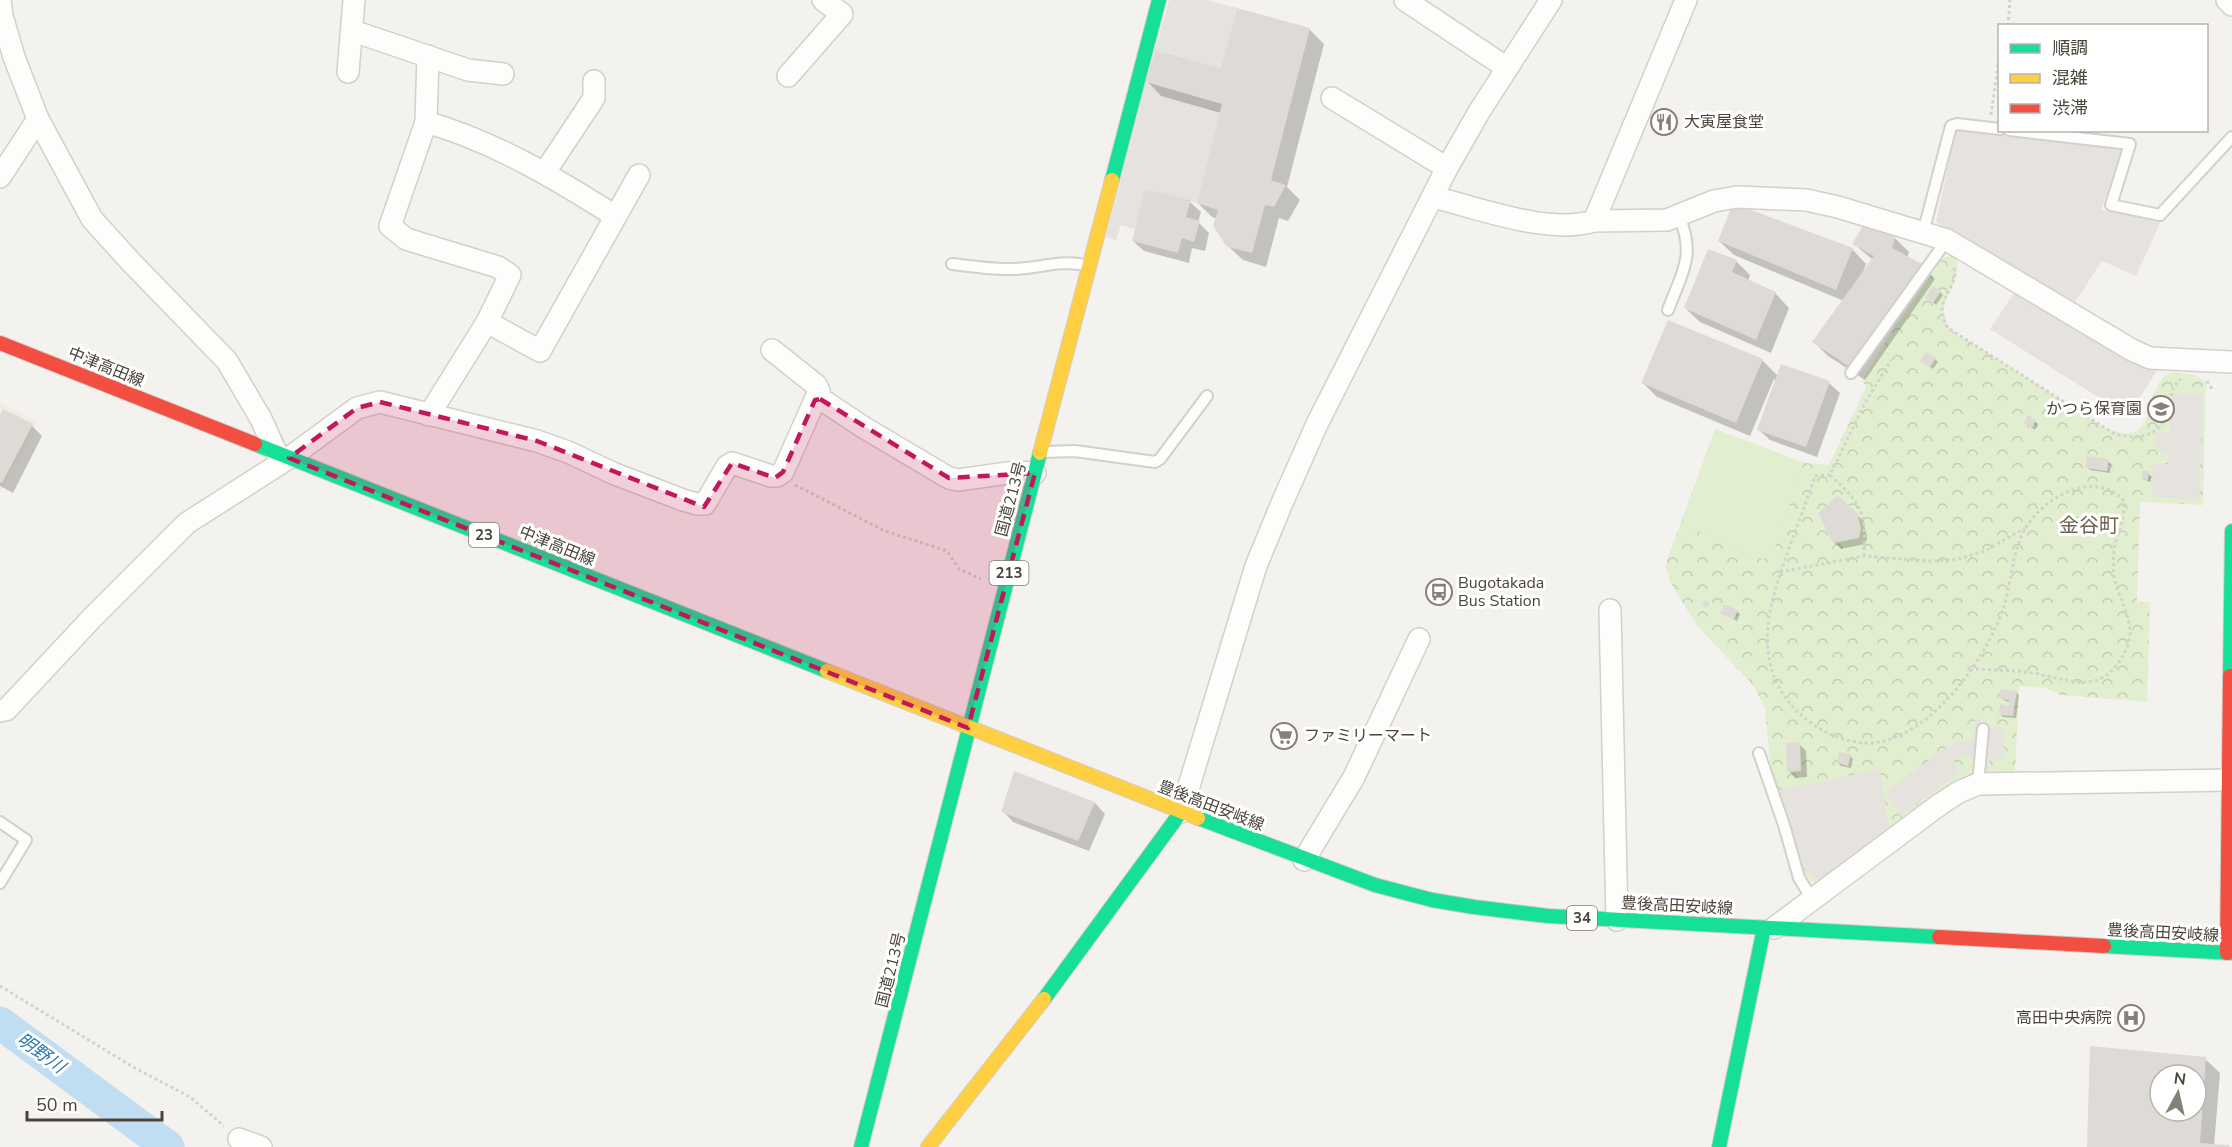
<svg xmlns="http://www.w3.org/2000/svg" width="2232" height="1147" viewBox="0 0 2232 1147" font-family="'Nunito Sans','Noto Sans JP',sans-serif">
	<style>
		.commercial { fill: #f3ebdf }
		.forest { fill: url(#forest-crowns) }
		.pitch { fill: #e1eecf }
		.parking { fill: #e6e3df }
		.shadow { fill: #0003; fill-rule: evenodd }
		.lines { fill: none; stroke-linecap: round; stroke-linejoin: round }
		.river { stroke: #c0ddf1; stroke-width: 33 }
		.building { fill: #dedbd6; fill-rule: evenodd }
		.lane-casing { stroke: #d2d0cb; stroke-width: 14 }
		.street-casing { stroke: #d2d0cb; stroke-width: 24 }
		.fast-casing { stroke: #d3cfc5; stroke-width: 16 }
		.slow-casing { stroke: #d3cfc5; stroke-width: 16 }
		.jam-casing { stroke: #d3cfc5; stroke-width: 16 }
		.path { stroke: #d3d2cc; stroke-width: 3; stroke-dasharray: 3 3; stroke-linecap: butt }
		.lane { stroke: #fdfdfc; stroke-width: 10 }
		.street { stroke: #fdfdfc; stroke-width: 21 }
		.fast { stroke: #16e098; stroke-width: 14 }
		.slow { stroke: #ffcf43; stroke-width: 14 }
		.jam { stroke: #f24e42; stroke-width: 14 }
		.marked { fill: #c2185b; fill-opacity: 0.2; stroke: #c2185b; stroke-width: 4.5; stroke-dasharray: 12 8; stroke-linejoin: round }
		.labels { text-anchor: middle; dominant-baseline: central; stroke-width: 6; stroke-linejoin: round; paint-order: stroke }
		.shield { fill: #fff; stroke: #817c74; stroke-width: 1.5 }
		.shield-label { font-size: 15px; font-weight: bold; fill: #4b4439 }
		.poi-label { font-size: 16px; fill: #4b4439; stroke: #fff; text-anchor: start }
		.street-label { font-size: 16px; fill: #4b4439; stroke: #fff }
		.water-label { font-size: 18px; font-style: italic; fill: #2e7ab2; stroke: #fff }
		.quarter-label { font-size: 20px; fill: #6e6250; stroke: #fff }
	</style>
	<defs>
		<pattern id="forest-crowns" width="20" height="18" patternUnits="userSpaceOnUse" patternTransform="scale(1.5)"><rect width="20" height="18" fill="#e1eecf"/><path d="M2 6a3 3 0 1 1 6 0M12 15a3 3 0 1 1 6 0" fill="none" stroke="#c3cdb2"/></pattern>
	</defs>
	<rect width="100%" height="100%" fill="#f4f2ee"/>
	<polygon class="commercial" points="0,403 37,422 0,492"/>
	<path class="forest" d="M1951,255L1957,260C1961,290 1931,301 1951,330L2104,427C2163,454 2138,387 2172,372L2194,375L2206,382L2203,505L2140,502L2137,602H2150L2147,702L2061,695L2045,688L2019,686L2015,772L1973,779L1818,885L1806,877L1773,794L1765,708L1753,685L1698,627L1671,584L1665,566L1715,429L1804,463L1829,465L1866,387L1862,380L1895,327L1943,258Z"/>
	<polygon class="pitch" points="1715,429 1804,463 1775,548 1768,558 1762,559 1682,524"/>
	<g class="parking">
		<polygon points="1169,0 1207,0 1237,8 1221,68 1155,50"/>
		<polygon points="1146,82 1222,104 1197,203 1146,189 1135,229 1121,225 1116,240 1106,237"/>
		<polygon points="1956,129 2123,149 2101,210 2161,221 2136,276 2102,261 2075,302 1936,222"/>
		<polygon points="2016,290 2159,367 2128,416 1990,329"/>
		<polygon points="2172,393 2203,395 2199,500 2152,497 2153,464 2168,464 2168,453 2155,451 2156,432 2169,433"/>
		<polygon points="1975,718 1981,718 1981,724 1985,727 2004,727 2003,760 1992,759 1989,761 1988,776 1973,779 1974,765 1972,759 1968,756 1958,757 1953,760 1961,772 1900,816 1885,792 1946,748 1954,743 1970,741 1974,735"/>
		<polygon points="1880,769 1889,830 1819,881 1807,873 1780,790"/>
	</g>
	<g class="shadow">
		<polygon points="1238,10 1310,30 1324,44 1287,187 1300,200 1288,221 1279,218 1266,267 1243,260 1228,246 1217,219 1212,217 1198,203 1221,113 1161,96 1147,81 1222,70"/>
		<polygon points="1190,202 1201,212 1198,222 1209,233 1205,251 1192,248 1189,263 1144,251 1133,241"/>
		<polygon points="1895,238 1909,252 1907,258 1921,265 1935,279 1865,380 1828,356 1814,342 1844,301 1734,255 1719,241 1852,249 1866,264 1863,272 1873,260 1854,244"/>
		<polygon points="1736,261 1750,275 1748,281 1775,293 1789,308 1771,353 1700,322 1685,308"/>
		<polygon points="1940,292 1943,295 1936,305 1930,300"/>
		<polygon points="1935,359 1938,362 1933,369 1922,361"/>
		<polygon points="1762,360 1778,376 1829,383 1840,393 1817,457 1770,440 1759,430 1776,380 1774,379 1750,436 1657,397 1643,383"/>
		<polygon points="0,418 32,426 42,436 13,493 0,486"/>
		<polygon points="2035,421 2038,424 2035,430 2025,423"/>
		<polygon points="2108,461 2111,464 2110,473 2090,470 2087,467"/>
		<polygon points="2148,473 2151,476 2151,482 2143,479"/>
		<polygon points="1856,514 1863,521 1867,536 1866,544 1841,549 1834,542"/>
		<polygon points="1737,611 1740,614 1737,621 1722,613"/>
		<polygon points="2016,692 2019,695 2016,718 2003,717 2000,714 2010,708 2011,702 2005,701 2002,698"/>
		<polygon points="1799,744 1806,751 1807,777 1795,778 1789,771"/>
		<polygon points="1850,756 1853,759 1851,768 1841,766 1838,763"/>
		<polygon points="1015,773 1095,803 1105,814 1089,851 1013,822 1003,811"/>
		<path d="M2091,1048L2205,1059L2220,1073L2214,1146L2231,1147H2088ZM2160,1075H2196V1111H2160Z"/>
	</g>
	<g class="lines">
		<polyline class="river" points="0,1023 168,1147"/>
	</g>
	<g class="building">
		<polygon points="1237,8 1310,28 1271,180 1286,185 1274,207 1265,205 1252,253 1227,247 1213,226 1218,210 1197,203 1222,104 1146,82 1155,50 1221,68"/>
		<polygon points="1145,189 1191,200 1186,217 1200,221 1194,242 1182,238 1178,253 1132,241"/>
		<polygon points="1733,203 1853,248 1836,290 1718,241"/>
		<polygon points="1864,224 1895,237 1892,248 1922,264 1850,367 1812,342 1874,256 1852,244"/>
		<polygon points="1708,249 1737,260 1732,272 1776,292 1756,340 1684,308"/>
		<polygon points="1933,286 1941,291 1933,303 1925,298"/>
		<polygon points="1668,320 1763,359 1736,423 1641,383"/>
		<polygon points="1926,352 1936,358 1930,367 1920,361"/>
		<polygon points="1781,364 1830,381 1806,447 1757,430"/>
		<polygon points="3,409 33,424 2,483 0,482 0,415"/>
		<polygon points="2028,415 2036,420 2032,428 2024,423"/>
		<polygon points="2087,456 2109,459 2107,471 2085,468"/>
		<polygon points="2142,471 2149,471 2148,480 2142,479"/>
		<polygon points="1838,496 1857,513 1861,528 1859,538 1833,543 1818,513"/>
		<polygon points="1705,600 1710,603 1707,608 1702,606"/>
		<polygon points="1724,604 1738,610 1734,619 1720,614"/>
		<polygon points="2001,689 2017,691 2013,716 1999,715 2000,704 2009,706 2009,700 2000,699"/>
		<polygon points="1800,742 1801,771 1787,772 1786,743"/>
		<polygon points="1839,752 1851,754 1848,766 1837,763"/>
		<polygon points="1014,771 1095,802 1078,841 1001,812"/>
		<path d="M2090,1046L2206,1057L2200,1143L2229,1145V1147H2087ZM2160,1075H2196V1111H2160Z"/>
	</g>
	<g class="lines">
		<defs>
			<g id="lane">
				<polyline points="2009,130 2130,144 2111,205 2160,215 2232,137"/>
				<polyline points="1923,233 1951,126 1957,124 2000,129"/>
				<path d="M952,264C970,266 989,269 1008,269C1036,270 1056,259 1086,265"/>
				<path d="M1668,310C1682,272 1696,256 1679,216"/>
				<polyline points="1851,373 1947,240"/>
				<polyline points="1044,452 1075,451 1155,462 1160,459 1207,396"/>
				<polyline points="1759,753 1784,825 1799,878 1812,899"/>
				<polyline points="1978,784 1983,729"/>
				<polyline points="0,822 26,840 0,883"/>
			</g>
			<g id="street">
				<polyline points="0,0 2,16 14,57 38,119 92,219 131,262 227,361 261,419 276,452"/>
				<polyline points="1405,0 1507,68"/>
				<polyline points="2227,0 2232,5"/>
				<polyline points="353,31 468,70 503,74"/>
				<polyline points="428,56 426,122 390,226 406,239 498,267 510,275 487,322 429,415"/>
				<polyline points="348,72 354,0"/>
				<polyline points="788,76 842,14 823,0"/>
				<polyline points="1332,98 1447,168"/>
				<path d="M426,122C495,142 555,178 615,216"/>
				<polyline points="545,172 594,98 594,81"/>
				<polyline points="0,177 38,119"/>
				<path d="M1433,197C1479,208 1548,235 1594,221L1686,0"/>
				<polyline points="1594,221 1667,220 1714,201 1737,197 1806,200 1838,207 1947,240 2132,350 2150,358 2232,362"/>
				<polyline points="487,322 540,351 639,175"/>
				<polyline points="815,400 820,399 827,403 863,427 949,478 958,480 1015,472 1035,473"/>
				<polyline points="1610,610 1617,920"/>
				<polyline points="0,711 6,710 92,618 187,523 289,458 357,408 380,402 537,441 568,452 615,474 683,500 697,504 705,504 727,466 732,463 771,476 777,476 783,472 819,391 816,385 772,350"/>
				<polyline points="1181,812 1256,566 1282,503 1317,424 1447,168 1479,112 1551,0"/>
				<polyline points="1304,860 1354,777 1419,639"/>
				<polyline points="1774,928 1939,805 1959,792 1978,784 2232,780"/>
				<polyline points="239,1139 261,1147"/>
			</g>
			<g id="fast">
				<polyline points="1112,180 1159,0"/>
				<polyline points="255,444 827,671"/>
				<polyline points="2230,676 2232,531"/>
				<polyline points="1198,818 1375,885 1432,900 1474,907 1548,916 1939,937"/>
				<polyline points="2104,946 2232,953"/>
				<polyline points="1044,999 1181,812"/>
				<polyline points="861,1147 1040,453"/>
				<polyline points="1719,1147 1764,928"/>
			</g>
			<g id="slow">
				<polyline points="1040,453 1112,180"/>
				<polyline points="827,671 1198,818"/>
				<polyline points="928,1147 1044,999"/>
			</g>
			<g id="jam">
				<polyline points="0,343 255,444"/>
				<polyline points="1939,937 2104,946"/>
				<polyline points="2227,953 2230,676"/>
			</g>
		</defs>
		<use href="#lane" class="lane-casing"/>
		<use href="#street" class="street-casing"/>
		<use href="#fast" class="fast-casing"/>
		<use href="#slow" class="slow-casing"/>
		<use href="#jam" class="jam-casing"/>
		<g class="path">
			<polyline points="2008,26 2010,0"/>
			<polyline points="1991,115 2000,51"/>
			<path d="M1954,268C1959,290 1930,301 1948,328L2113,433C2135,440 2159,439 2167,413C2171,400 2170,387 2181,379"/>
			<polyline points="2207,381 2212,389"/>
			<path d="M1830,475L1815,476C1807,500 1798,524 1789,548C1770,602 1750,658 1793,707C1810,725 1831,738 1856,742C1921,754 1989,658 2005,603C2012,578 2012,552 2025,529C2043,497 2094,469 2123,500C2126,520 2119,527 2115,544C2113,554 2113,566 2114,576C2117,596 2130,612 2130,633C2129,646 2124,656 2116,666C2093,695 2062,677 2032,673C2012,670 1992,670 1972,669"/>
			<polyline points="795,485 885,531 947,551 959,569 981,579"/>
			<path d="M1864,556C1866,512 1863,505 1830,475L1864,405L1891,360"/>
			<polyline points="1780,572 1864,556 1929,561 1958,559 1985,551 2025,528"/>
			<polyline points="0,986 133,1067 190,1097 224,1126"/>
		</g>
		<use href="#lane" class="lane"/>
		<use href="#street" class="street"/>
		<use href="#fast" class="fast"/>
		<use href="#slow" class="slow"/>
		<use href="#jam" class="jam"/>
	</g>
	<path class="marked" d="M820,399L949,478L1035,473L968,728L289,458L357,408L380,402L537,441L704,507L732,463L775,478L783,472L815,400Z"/>
	<defs>
		<symbol id="restaurant-ring" viewBox="-11 -11 22 22"><circle r="9.5" fill="#fff" stroke="#868178" stroke-width="1.5"/><path d="M-5-6h1v4h1v-4h1v4h1v-4h1v5L-1.5 .5V6h-2V.5L-5-1ZM5-6V6H3V1.5H1.5Q1.5-4 5-6Z" fill="#868178"/></symbol>
		<symbol id="school-ring" viewBox="-11 -11 22 22"><circle r="9.5" fill="#fff" stroke="#868178" stroke-width="1.5"/><path d="M0-5L7-2L0 1L-7-2ZM-4 1L0 2.5L4 1V4Q0 6-4 4Z" fill="#868178"/></symbol>
		<symbol id="bus-ring" viewBox="-11 -11 22 22"><circle r="9.5" fill="#fff" stroke="#868178" stroke-width="1.5"/><path d="M-5-6H5V4H4V6H2V4H-2V6H-4V4H-5ZM-3.5-4V0h7V-4ZM-3.5 1.2v1.5H-2V1.2ZM2 1.2v1.5H3.5V1.2Z" fill="#868178"/></symbol>
		<symbol id="supermarket-ring" viewBox="-11 -11 22 22"><circle r="9.5" fill="#fff" stroke="#868178" stroke-width="1.5"/><path d="M-6-5.5h2.5l.6 2H6L4.5 2H-2.5L-4.4-4H-6ZM-1.5 3.2a1.3 1.3 0 1 0 .1 0ZM3 3.2a1.3 1.3 0 1 0 .1 0Z" fill="#868178"/></symbol>
		<symbol id="hospital-ring" viewBox="-11 -11 22 22"><circle r="9.5" fill="#fff" stroke="#868178" stroke-width="1.5"/><path d="M-5-5h3v3.5h4V-5h3V5h-3V1.5h-4V5h-3Z" fill="#868178"/></symbol>
	</defs>
	<g fill-rule="evenodd">
		<use href="#restaurant-ring" x="1649" y="107" width="30" height="30"/>
		<use href="#school-ring" x="2146" y="394" width="30" height="30"/>
		<use href="#bus-ring" x="1424" y="577" width="30" height="30"/>
		<use href="#supermarket-ring" x="1269" y="721" width="30" height="30"/>
		<use href="#hospital-ring" x="2116" y="1003" width="30" height="30"/>
	</g>
	<g class="labels">
		<g class="shield">
			<rect x="469" y="523" width="30" height="24" rx="4.5"/>
			<rect x="989.5" y="561" width="39" height="24" rx="4.5"/>
			<rect x="1567" y="906" width="30" height="24" rx="4.5"/>
		</g>
		<g class="shield-label">
			<text x="484" y="535">23</text>
			<text x="1009" y="573">213</text>
			<text x="1582" y="918">34</text>
		</g>
		<g class="poi-label">
			<text x="1684" y="122">大寅屋食堂</text>
			<text x="2142" y="409" text-anchor="end">かつら保育園</text>
			<text x="1458" y="583">Bugotakada<tspan x="1458" dy="18">Bus Station</tspan></text>
			<text x="1304" y="736">ファミリーマート</text>
			<text x="2112" y="1018" text-anchor="end">高田中央病院</text>
		</g>
		<g class="street-label">
			<text transform="translate(106 367) rotate(22)">中津高田線</text>
			<text transform="translate(1011 499) rotate(-75)">国道213号</text>
			<text transform="translate(557 546) rotate(22)">中津高田線</text>
			<text transform="translate(1211 806) rotate(21)">豊後高田安岐線</text>
			<text transform="translate(1677 906) rotate(3)">豊後高田安岐線</text>
			<text transform="translate(2163 933) rotate(3)">豊後高田安岐線</text>
			<text transform="translate(891 970) rotate(-76)">国道213号</text>
		</g>
		<g class="water-label">
			<text transform="translate(41 1053) rotate(36)">明野川</text>
		</g>
		<g class="quarter-label">
			<text x="2089" y="525">金谷町</text>
		</g>
	</g>
	<rect x="1998" y="24" width="210" height="108" fill="#ffffff" stroke="#b7b4b0" stroke-width="1.5"/>
	<rect x="2010" y="44" width="30" height="9" fill="#16e098" stroke="#b7b4b0" stroke-width="1.5"/>
	<text x="2052" y="54" font-size="18" fill="#4b4439">順調</text>
	<rect x="2010" y="74" width="30" height="9" fill="#ffcf43" stroke="#b7b4b0" stroke-width="1.5"/>
	<text x="2052" y="84" font-size="18" fill="#4b4439">混雑</text>
	<rect x="2010" y="104" width="30" height="9" fill="#f24e42" stroke="#b7b4b0" stroke-width="1.5"/>
	<text x="2052" y="114" font-size="18" fill="#4b4439">渋滞</text>
	<g transform="translate(2178 1093) rotate(8)"><circle r="28" fill="#ffffff" stroke="#b7b4b0" stroke-width="1.5"/>
	<path d="M0-4.5L10 22L0 15L-10 22Z" fill="#868178"/>
	<text y="-9" font-size="16" font-weight="bold" text-anchor="middle" fill="#4b4439">N</text>
	</g>
	<path d="M27 1111v9h135v-9" fill="none" stroke="#4b4439" stroke-width="3"/>
	<text x="36" y="1111" font-size="18" fill="#4b4439" stroke="#ffffff" stroke-width="4.5" paint-order="stroke">50 m</text>
</svg>
